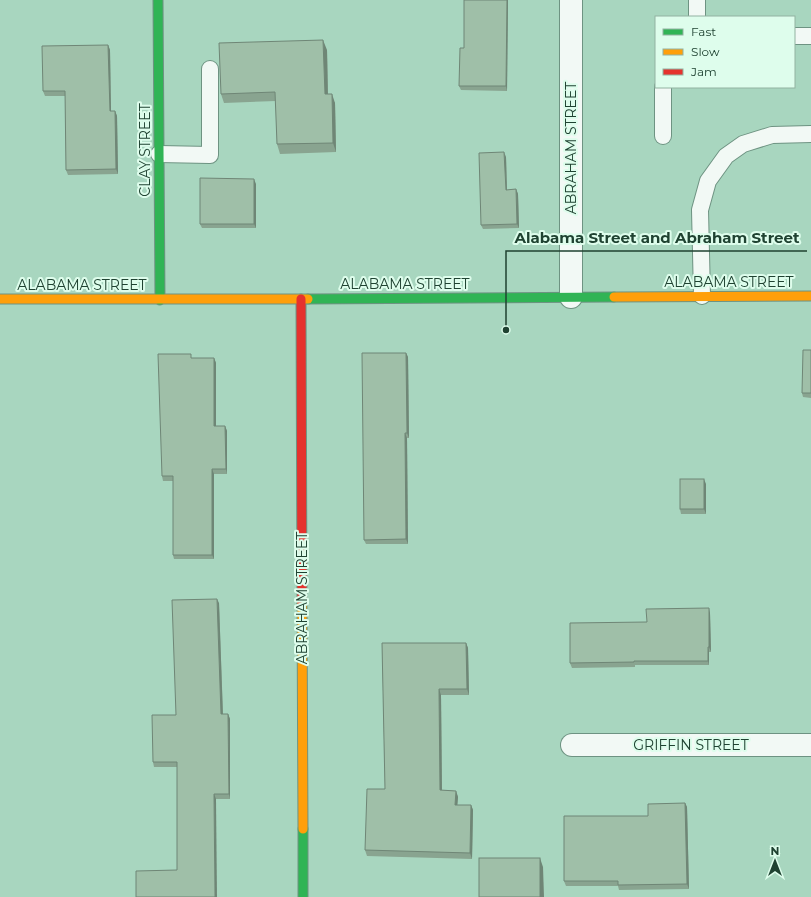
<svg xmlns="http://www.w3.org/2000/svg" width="811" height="897" viewBox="0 0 811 897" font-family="Montserrat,sans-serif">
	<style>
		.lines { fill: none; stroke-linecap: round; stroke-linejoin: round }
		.lane-casing { stroke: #6e9382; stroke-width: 18 }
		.street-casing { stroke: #6e9382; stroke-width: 24 }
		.fast-casing { stroke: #6e9382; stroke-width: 11 }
		.slow-casing { stroke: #6e9382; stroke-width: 11 }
		.jam-casing { stroke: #6e9382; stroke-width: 11 }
		.lane { stroke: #f2f9f5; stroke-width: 16 }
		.street { stroke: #f2f9f5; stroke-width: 22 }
		.fast { stroke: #30b455; stroke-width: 9 }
		.slow { stroke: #ff9f0a; stroke-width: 9 }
		.jam { stroke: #e5322d; stroke-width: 9 }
		.wall { fill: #89a490 }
		.shaded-wall { fill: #6f8676 }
		.building { fill: #9fbfa8; stroke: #6f8676 }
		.labels { text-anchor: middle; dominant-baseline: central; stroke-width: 4; stroke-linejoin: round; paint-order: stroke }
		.street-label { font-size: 14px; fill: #1f4231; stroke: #defdec }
		.leader { fill: none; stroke: #1f4231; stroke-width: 1.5 }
		.callout-dot { fill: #1f4231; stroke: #defdec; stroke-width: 1.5 }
		.callout-label { font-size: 15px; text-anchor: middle; font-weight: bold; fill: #1f4231; stroke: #defdec; stroke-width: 4; stroke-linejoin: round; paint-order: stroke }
	</style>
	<rect width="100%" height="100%" fill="#a8d6bf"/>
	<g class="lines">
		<defs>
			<g id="lane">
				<polyline points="697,17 697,0"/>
				<polyline points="794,36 811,36"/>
				<polyline points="663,87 663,136"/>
				<polyline points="159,154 210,155 210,69"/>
				<polyline points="702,296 700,210 708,181 726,156 743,144 772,135 811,134"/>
			</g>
			<g id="street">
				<polyline points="571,297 571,0"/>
				<polyline points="572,745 811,745"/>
			</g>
			<g id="fast">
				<polyline points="158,0 160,300"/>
				<polyline points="308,299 614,297"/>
				<polyline points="303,829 303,897"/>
			</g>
			<g id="slow">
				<polyline points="614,297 811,296"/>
				<polyline points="0,299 308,299"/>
				<polyline points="302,603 303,829"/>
			</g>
			<polyline id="jam" points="301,299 302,603"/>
		</defs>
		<use href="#lane" class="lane-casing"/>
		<use href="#street" class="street-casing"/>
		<use href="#fast" class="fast-casing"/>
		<use href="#slow" class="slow-casing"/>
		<use href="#jam" class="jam-casing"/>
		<use href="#lane" class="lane"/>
		<use href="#street" class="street"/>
		<use href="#fast" class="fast"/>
		<use href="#slow" class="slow"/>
		<use href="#jam" class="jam"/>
	</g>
	<g class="wall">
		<polygon points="464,0 508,0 507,91 461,90 459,86 464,48"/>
		<polygon points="108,45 110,50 111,111 115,111 117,116 118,174 68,175 66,170 65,96 45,96 43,91"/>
		<polygon points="327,50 328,94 335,103 336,152 280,154 277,144 276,101 224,103 221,94"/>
		<polygon points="506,157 507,190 516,189 518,194 519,228 483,229 481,225"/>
		<polygon points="256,184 256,228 202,228 200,224"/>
		<polygon points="811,350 811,398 803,397 802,393"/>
		<polygon points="406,353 408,357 409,438 407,438 408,544 366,544 364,540"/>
		<polygon points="193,358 214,358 216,363 216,426 225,426 227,431 227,474 214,474 214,559 174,559 173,555 173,481 163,481 162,476"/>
		<polygon points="706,484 706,514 681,514 680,509"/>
		<polygon points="219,603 223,714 228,714 230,719 230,799 216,799 177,870 177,767 154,767 153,762 176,715"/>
		<polygon points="710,613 711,652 709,652 709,665 635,665 635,667 572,668 570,663 647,622"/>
		<polygon points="382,643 466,643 468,648 469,695 441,695 442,790 456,791 458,797 457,805 471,805 473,810 472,859 367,856 365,850 385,789"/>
		<polygon points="685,803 687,807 689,889 619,890 618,886 566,886 564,881 648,816"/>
	</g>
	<g class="shaded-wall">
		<polygon points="507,0 508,0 507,91 506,86"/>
		<polygon points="323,40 327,50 328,103 325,94"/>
		<polygon points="108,45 110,50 111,116 110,111"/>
		<polygon points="332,94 335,103 336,152 333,143"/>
		<polygon points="115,111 117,116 118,174 116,169"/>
		<polygon points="504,152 506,157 507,195 506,190"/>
		<polygon points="254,179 256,184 256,228 254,224"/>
		<polygon points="516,189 518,194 519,228 517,224"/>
		<polygon points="406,353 408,357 409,438 407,433"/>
		<polygon points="214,358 216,363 216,431 214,426"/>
		<polygon points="225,426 227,431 227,474 226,469"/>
		<polygon points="405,433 407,438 408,544 406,539"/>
		<polygon points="212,469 214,474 214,559 212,555"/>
		<polygon points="704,479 706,484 706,514 704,509"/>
		<polygon points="217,599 219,603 223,719 221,714"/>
		<polygon points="709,608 710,613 711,652 709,647"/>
		<polygon points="466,643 468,648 469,695 467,689"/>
		<polygon points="708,647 709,652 709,665 708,661"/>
		<polygon points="439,689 441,695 442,796 440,790"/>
		<polygon points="228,714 230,719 230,799 229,794"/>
		<polygon points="456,791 458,797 457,810 455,805"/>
		<polygon points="214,794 216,799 217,897 215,897"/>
		<polygon points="685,803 687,807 689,889 687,884"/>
		<polygon points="471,805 473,810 472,859 470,853"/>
		<polygon points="540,858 543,867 544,897 540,897"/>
	</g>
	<g class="building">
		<polygon points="464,0 507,0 506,86 459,86 460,48 464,48"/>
		<polygon points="323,40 325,94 332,94 333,143 277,144 275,92 221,94 219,43"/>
		<polygon points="108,45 110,111 115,111 116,169 66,170 65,91 43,91 42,46"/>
		<polygon points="504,152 506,190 516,189 517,224 481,225 479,153"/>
		<polygon points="200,178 254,179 254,224 200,224"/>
		<polygon points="803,350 811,350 811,393 802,393"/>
		<polygon points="362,353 406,353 407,433 405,433 406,539 364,540"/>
		<polygon points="158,354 191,354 191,358 214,358 214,426 225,426 226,469 212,469 212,555 173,555 173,476 162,476"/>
		<rect x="680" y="479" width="24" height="30"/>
		<polygon points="217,599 221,714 228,714 229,794 214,794 215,897 136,897 136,871 177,870 177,762 153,762 152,715 176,715 172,600"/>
		<polygon points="709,608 709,647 708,647 708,661 634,661 634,662 570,663 570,623 647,622 646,609"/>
		<polygon points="382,643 466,643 467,689 439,689 440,790 456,791 455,805 471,805 470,853 365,850 367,789 385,789"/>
		<polygon points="685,803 687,884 618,885 618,881 564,881 564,816 648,816 648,804"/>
		<rect x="479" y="858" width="61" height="39"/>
	</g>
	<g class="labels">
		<g class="street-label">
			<text transform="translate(571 148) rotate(-90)">ABRAHAM STREET</text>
			<text transform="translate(145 150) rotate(-90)">CLAY STREET</text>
			<text x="729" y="282">ALABAMA STREET</text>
			<text x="405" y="284">ALABAMA STREET</text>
			<text x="82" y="285">ALABAMA STREET</text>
			<text transform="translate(302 598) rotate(-90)">ABRAHAM STREET</text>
			<text x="691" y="745">GRIFFIN STREET</text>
		</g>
	</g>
	<path class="leader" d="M506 330L506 251H807"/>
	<circle class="callout-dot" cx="506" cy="330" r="4"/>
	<g class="callout-label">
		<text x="657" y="243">Alabama Street and Abraham Street</text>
	</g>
	<rect x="655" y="16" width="140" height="72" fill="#defdec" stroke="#92b2a1"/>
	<rect x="663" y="29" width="20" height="6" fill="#30b455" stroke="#92b2a1"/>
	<text x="691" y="36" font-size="12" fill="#1f4231">Fast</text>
	<rect x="663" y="49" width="20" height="6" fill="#ff9f0a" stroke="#92b2a1"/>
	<text x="691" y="56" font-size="12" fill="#1f4231">Slow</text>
	<rect x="663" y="69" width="20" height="6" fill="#e5322d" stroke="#92b2a1"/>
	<text x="691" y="76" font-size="12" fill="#1f4231">Jam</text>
	<g transform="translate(775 861)" stroke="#defdec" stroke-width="3" paint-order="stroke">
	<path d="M0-3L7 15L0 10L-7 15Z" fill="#1f4231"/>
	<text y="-6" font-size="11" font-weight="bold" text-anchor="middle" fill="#1f4231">N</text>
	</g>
</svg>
